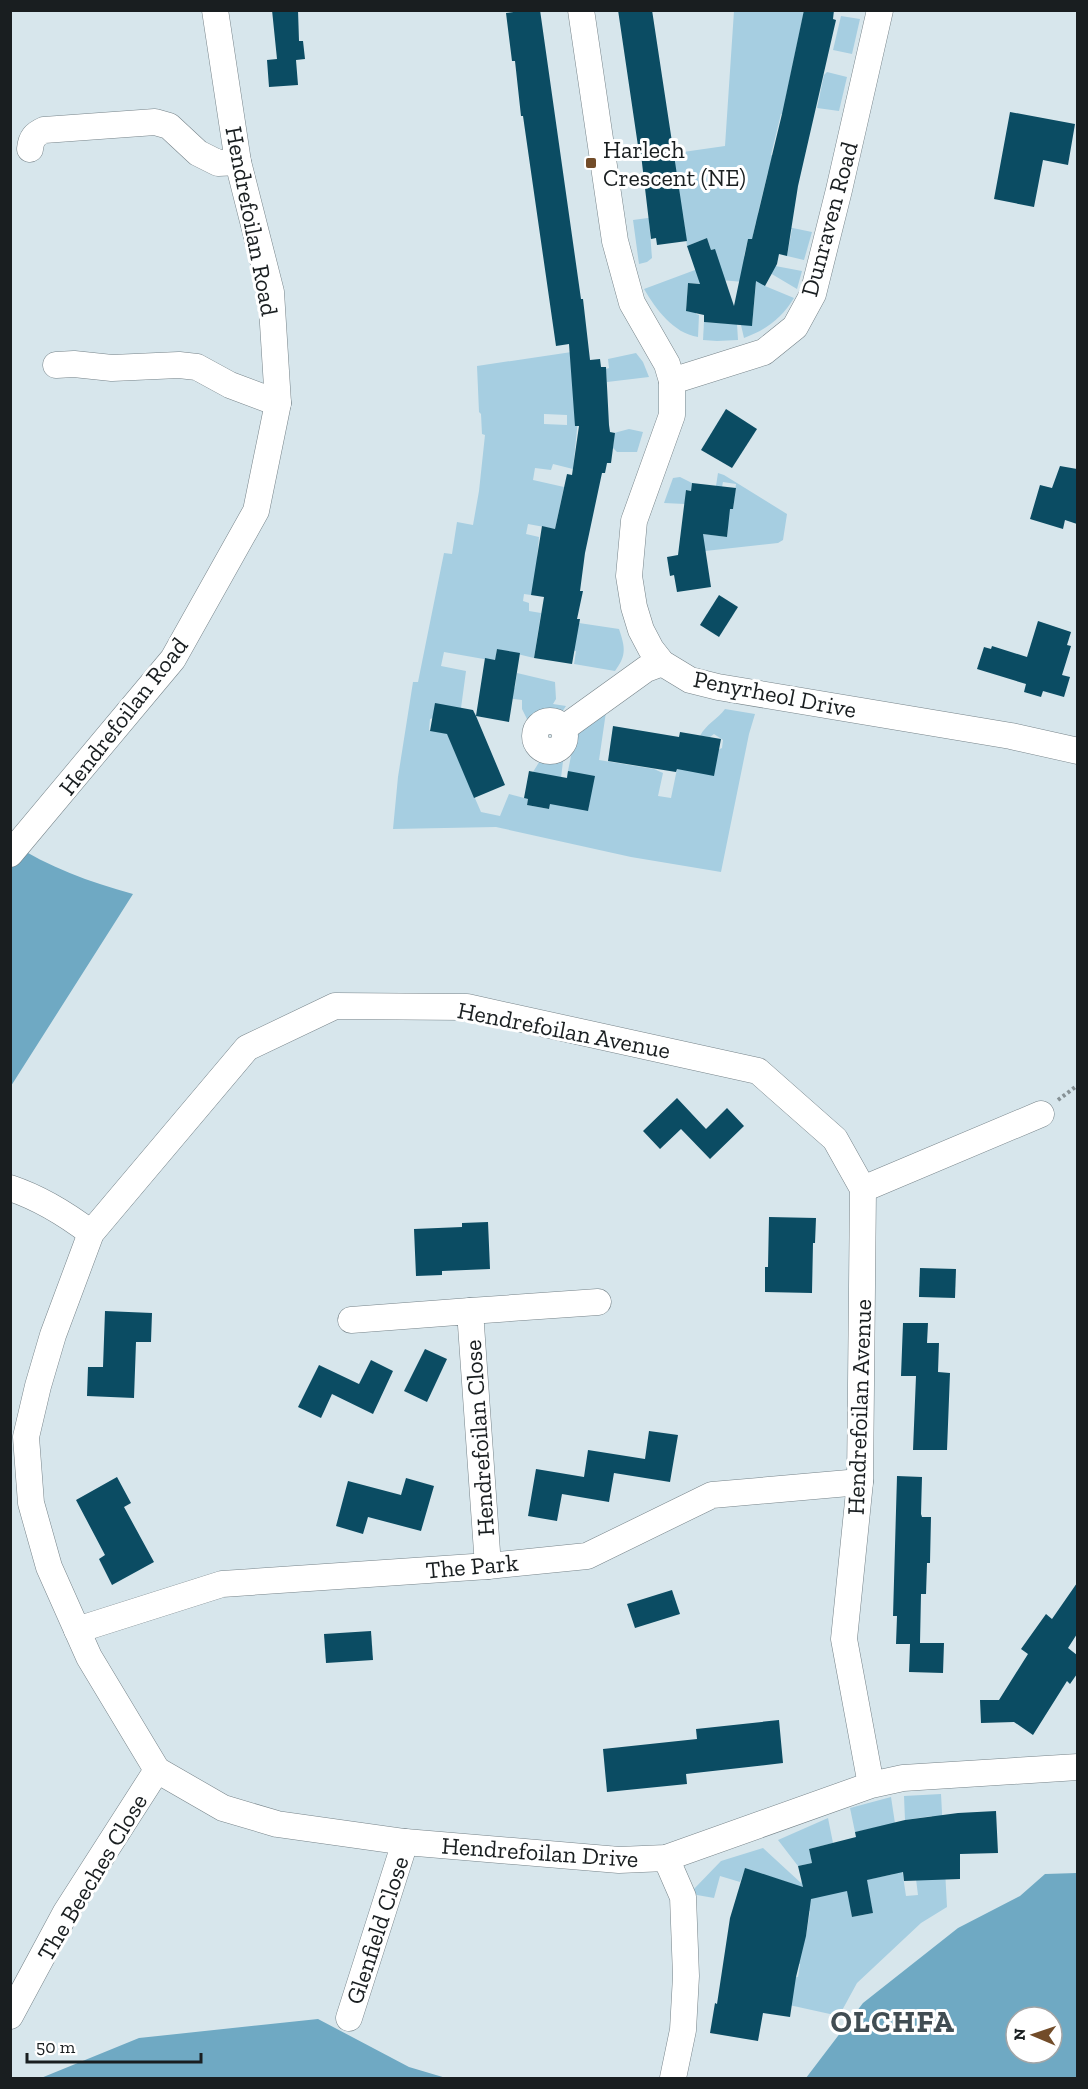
<svg xmlns="http://www.w3.org/2000/svg" width="1088" height="2089" viewBox="0 0 1088 2089" font-family="'Zilla Slab',serif">
	<style>
		.green { fill: #a6cee1; fill-rule: evenodd }
		.forest { fill: #6fa9c3; fill-rule: evenodd }
		.building { fill: #0b4c63 }
		.lines { fill: none; stroke-linecap: round; stroke-linejoin: round }
		.minor-casing { stroke: #768389; stroke-width: 27 }
		.path { stroke: #869195; stroke-width: 4; stroke-dasharray: 3 3; stroke-linecap: butt }
		.minor { stroke: #fff; stroke-width: 26 }
		.poi-dot { fill: #724c29; stroke: #fff; stroke-width: 2 }
		.labels { text-anchor: middle; dominant-baseline: central; stroke-width: 6; stroke-linejoin: round; paint-order: stroke }
		.poi-label { font-size: 24px; fill: #191e20; stroke: #fff; text-anchor: start }
		.street-label { font-size: 24px; fill: #191e20; stroke: #fff }
		.district-label { font-size: 30px; font-weight: bold; letter-spacing: 1.5px; fill: #414d53; stroke: #fff }
	</style>
	<rect width="100%" height="100%" fill="#d7e6ec"/>
	<g class="green">
		<path d="M734,11H804L785,101L804,105L801,119L781,114L771,155L793,160L790,176L768,172L758,213L783,226L812,232L804,260L787,256L792,229L756,222L752,239H748L744,256L754,262L802,271L797,289L753,263L765,286L794,298C782,318 766,330 744,338L741,325H752L756,283L720,280V285L688,283L686,311L696,312V314L699,315L698,337C673,333 656,309 644,289L695,270L715,249L711,250L707,238L687,246L683,215L649,220L652,258L647,262L639,264L633,220L677,214L669,154L725,146Z"/>
		<polygon points="841,16 860,19 852,54 833,50"/>
		<polygon points="827,72 847,77 839,111 817,108 824,75"/>
		<polygon points="704,322 737,324 738,340 717,341 703,340"/>
		<path d="M585,350L573,469L553,464L551,470L535,468L533,480L564,487L555,529L528,524L526,534L539,537L537,559L551,562L531,595L524,594L523,601L529,603V611L541,613L534,658L497,649L495,661L444,652L441,666L466,671L461,708L430,719L429,730L455,735L454,750L481,812L500,816L509,794L528,799L527,805L549,809L554,782L533,772L541,759L563,761L561,778L563,796L575,736L606,712L599,760L654,769L663,773L658,796L671,798L677,769L722,748L723,740L714,734L710,737L700,736C706,724 718,719 725,709L755,714L749,734L721,872L631,857L496,827L393,829L398,777L413,682H418L444,553L452,554L457,522L473,525L479,491L485,435L482,434L481,414L479,412L477,366ZM544,414L567,415V425L544,424ZM593,782L588,810L562,806Z"/>
		<polygon points="636,353 643,362 649,377 607,382 606,369 609,368 608,359"/>
		<polygon points="629,429 643,432 637,452 617,452 613,448 614,433"/>
		<polygon points="718,473 724,475 787,514 783,540 778,543 687,553 688,532 727,537 728,526 721,507 733,509 736,484 723,482 722,487 716,486"/>
		<polygon points="680,477 692,483 691,491 686,490 685,504 664,503 673,478"/>
		<path d="M579,623L619,629C625,647 627,655 615,671L574,664L576,651L565,649Z"/>
		<path d="M517,673L555,682L556,699L553,704L566,706L562,712C549,712 539,711 532,722L528,721L522,709V700L507,698L515,687Z"/>
		<polygon points="941,1794 947,1907 921,1923 857,1983 839,2016 780,2003 785,1975 798,1977 800,1964 792,1963 795,1935 806,1936 810,1911 781,1909 790,1883 745,1869 740,1882 720,1876 714,1898 697,1895 692,1891 721,1861 763,1848 801,1883 802,1880 849,1890 852,1917 873,1913 866,1880 894,1874 883,1826 855,1832 850,1808 891,1797 906,1896 918,1895 915,1871 932,1816 905,1820 904,1796"/>
		<polygon points="828,1818 833,1843 809,1849 812,1863 798,1866 778,1840"/>
	</g>
	<g class="forest">
		<path d="M11,843C49,867 89,882 133,894L11,1086Z"/>
		<path d="M1077,1873V2078H806L863,2003L958,1928L1020,1896L1045,1874ZM1016,2017H1052V2053H1016Z"/>
		<polygon points="318,2019 409,2067 446,2078 41,2078 139,2038"/>
	</g>
	<g class="building">
		<polygon points="272,10 298,10 299,41 303,41 305,59 296,60 298,85 269,87 267,60 277,59"/>
		<polygon points="529,10 540,10 581,299 583,299 590,360 600,359 601,367 606,367 609,425 610,432 615,433 611,463 607,463 605,473 602,473 585,553 580,591 583,591 577,619 580,619 572,664 534,658 544,597 531,595 542,526 555,529 567,474 572,475 579,426 575,426 569,344 556,346 523,116 521,116 515,61 512,61 506,13"/>
		<polygon points="618,10 652,10 687,241 657,245 656,238 651,239 640,146 638,146"/>
		<polygon points="804,10 834,10 833,19 836,20 798,186 787,256 779,254 777,264 765,286 756,281 752,326 704,322 704,315 686,311 688,283 700,284 687,246 707,238 711,250 715,249 734,306 748,239 752,239 782,114"/>
		<polygon points="1010,112 1075,124 1068,165 1043,160 1034,207 994,199"/>
		<polygon points="726,409 757,429 732,468 701,450"/>
		<polygon points="1060,466 1077,469 1077,524 1065,520 1063,529 1030,519 1040,485 1052,488"/>
		<polygon points="692,483 736,488 733,509 730,509 727,537 703,534 711,587 677,592 674,575 670,576 667,557 678,555 686,490 691,491"/>
		<polygon points="719,595 738,607 719,637 700,625"/>
		<polygon points="1038,621 1071,632 1067,645 1071,646 1062,675 1070,677 1064,697 1043,691 1041,697 1024,692 1026,684 977,669 984,647 991,649 992,646 1027,657"/>
		<polygon points="497,649 520,653 509,722 476,716 505,785 474,798 447,734 430,731 435,703 473,710 476,716 485,658 495,660"/>
		<polygon points="613,726 679,737 680,732 721,739 714,776 677,769 676,772 608,761"/>
		<polygon points="529,771 567,778 568,771 595,776 588,811 550,804 549,809 527,805 528,799 524,798"/>
		<polygon points="677,1098 706,1129 727,1108 744,1126 710,1159 681,1129 660,1149 643,1131"/>
		<polygon points="769,1217 816,1218 815,1243 813,1243 812,1293 765,1292 765,1267 768,1267"/>
		<polygon points="488,1222 490,1269 442,1271 442,1275 416,1276 414,1229 462,1227 462,1223"/>
		<polygon points="920,1268 956,1269 955,1298 919,1297"/>
		<polygon points="105,1311 152,1313 151,1342 136,1342 134,1398 87,1396 88,1367 103,1367"/>
		<polygon points="903,1323 928,1323 927,1343 939,1343 938,1372 950,1373 947,1450 913,1450 916,1376 901,1376"/>
		<polygon points="425,1349 447,1359 427,1402 404,1391"/>
		<polygon points="371,1360 393,1371 373,1414 332,1394 321,1418 298,1407 319,1365 359,1384"/>
		<polygon points="649,1431 678,1435 670,1482 614,1473 609,1502 562,1494 557,1521 528,1516 536,1469 584,1477 588,1450 645,1459"/>
		<polygon points="897,1476 922,1477 921,1514 922,1517 931,1517 930,1563 927,1563 926,1594 921,1594 920,1643 944,1643 943,1673 909,1672 910,1644 896,1644 897,1616 893,1616"/>
		<polygon points="117,1477 131,1503 124,1507 154,1562 112,1585 99,1559 105,1555 76,1500"/>
		<polygon points="406,1478 434,1486 421,1531 368,1517 363,1534 336,1526 348,1481 401,1495"/>
		<polygon points="1077,1583 1077,1634 1068,1648 1077,1655 1077,1674 1070,1684 1067,1681 1033,1735 1014,1722 981,1723 980,1700 999,1700 1028,1654 1021,1649 1046,1614 1052,1619"/>
		<polygon points="672,1590 680,1614 635,1628 627,1604"/>
		<polygon points="371,1631 373,1660 326,1663 324,1634"/>
		<polygon points="779,1720 783,1763 686,1774 687,1784 607,1792 603,1749 697,1739 696,1729"/>
		<polygon points="996,1811 998,1853 960,1854 960,1879 904,1881 903,1872 867,1880 873,1913 852,1917 847,1891 811,1899 806,1936 796,1977 790,2017 763,2013 758,2041 710,2033 715,2003 717,2004 730,1918 745,1868 803,1887 798,1866 812,1863 809,1849 856,1837 855,1832 905,1820 958,1813"/>
	</g>
	<g class="lines">
		<defs>
			<g id="minor">
				<polyline points="581,10 615,241 632,303 667,364 672,381 672,415 634,521 629,576 634,607 641,630 651,649 662,663 690,680 718,687 1011,736 1078,751"/>
				<path d="M30,149C31,138 35,134 44,130L155,122L169,126L198,153L218,163L238,162"/>
				<polyline points="56,365 74,364 112,368 179,365 197,367 230,385 278,403"/>
				<polyline points="672,381 764,352 795,327 813,294 839,190 880,10"/>
				<circle cx="550" cy="736" r="15"/>
				<polyline points="564,728 646,669 662,663"/>
				<polyline points="10,854 173,659 256,511 278,403 271,292 238,162 215,10"/>
				<path d="M10,1188C40,1198 66,1214 91,1233"/>
				<polyline points="863,1189 1041,1114"/>
				<polyline points="470,1311 598,1302"/>
				<polyline points="351,1320 470,1311 488,1566"/>
				<polyline points="77,1630 222,1584 488,1566 587,1556 712,1495 860,1482"/>
				<polyline points="871,1785 844,1639 860,1482 863,1189 835,1139 758,1071 467,1007 335,1006 247,1048 91,1233 53,1335 38,1386 26,1437 31,1503 49,1567 89,1657 157,1770 223,1808 277,1824 405,1842 619,1860 666,1858 871,1785 903,1778 1078,1767"/>
				<polyline points="666,1858 683,1897 686,1976 683,2030 673,2078"/>
				<polyline points="10,2016 66,1912 157,1770"/>
				<polyline points="349,2018 405,1842"/>
			</g>
		</defs>
		<use href="#minor" class="minor-casing"/>
		<polyline class="path" points="1058,1100 1078,1085"/>
		<use href="#minor" class="minor"/>
	</g>
	<rect class="poi-dot" x="585" y="157" width="12" height="12" rx="3"/>
	<g class="labels">
		<g class="poi-label">
			<text x="603" y="149">Harlech<tspan x="603" dy="28">Crescent (NE)</tspan></text>
		</g>
		<g class="street-label">
			<text transform="translate(829 219) rotate(-75)">Dunraven Road</text>
			<text transform="translate(252 221) rotate(79)">Hendrefoilan Road</text>
			<text transform="translate(775 694) rotate(11)">Penyrheol Drive</text>
			<text transform="translate(123 716) rotate(-52)">Hendrefoilan Road</text>
			<text transform="translate(564 1030) rotate(11)">Hendrefoilan Avenue</text>
			<text transform="translate(859 1407) rotate(-88)">Hendrefoilan Avenue</text>
			<text transform="translate(479 1438) rotate(-94)">Hendrefoilan Close</text>
			<text transform="translate(472 1566) rotate(-5)">The Park</text>
			<text transform="translate(540 1852) rotate(4)">Hendrefoilan Drive</text>
			<text transform="translate(92 1877) rotate(-59)">The Beeches Close</text>
			<text transform="translate(377 1930) rotate(-72)">Glenfield Close</text>
		</g>
		<g class="district-label">
			<text x="893" y="2022">OLCHFA</text>
		</g>
	</g>
	<rect width="1088" height="2089" fill="none" stroke="#191e20" stroke-width="24"/>
	<g transform="translate(1034 2035) rotate(272)"><circle r="28" fill="#ffffff" stroke="#a3a5a6" stroke-width="1.5"/>
	<path d="M0-4.5L10 22L0 15L-10 22Z" fill="#724c29"/>
	<text y="-9" font-size="16" font-weight="bold" text-anchor="middle" fill="#191e20">N</text>
	</g>
	<path d="M27 2053v9h174v-9" fill="none" stroke="#191e20" stroke-width="3"/>
	<text x="36" y="2053" font-size="18" fill="#191e20" stroke="#ffffff" stroke-width="4.5" paint-order="stroke">50 m</text>
</svg>
